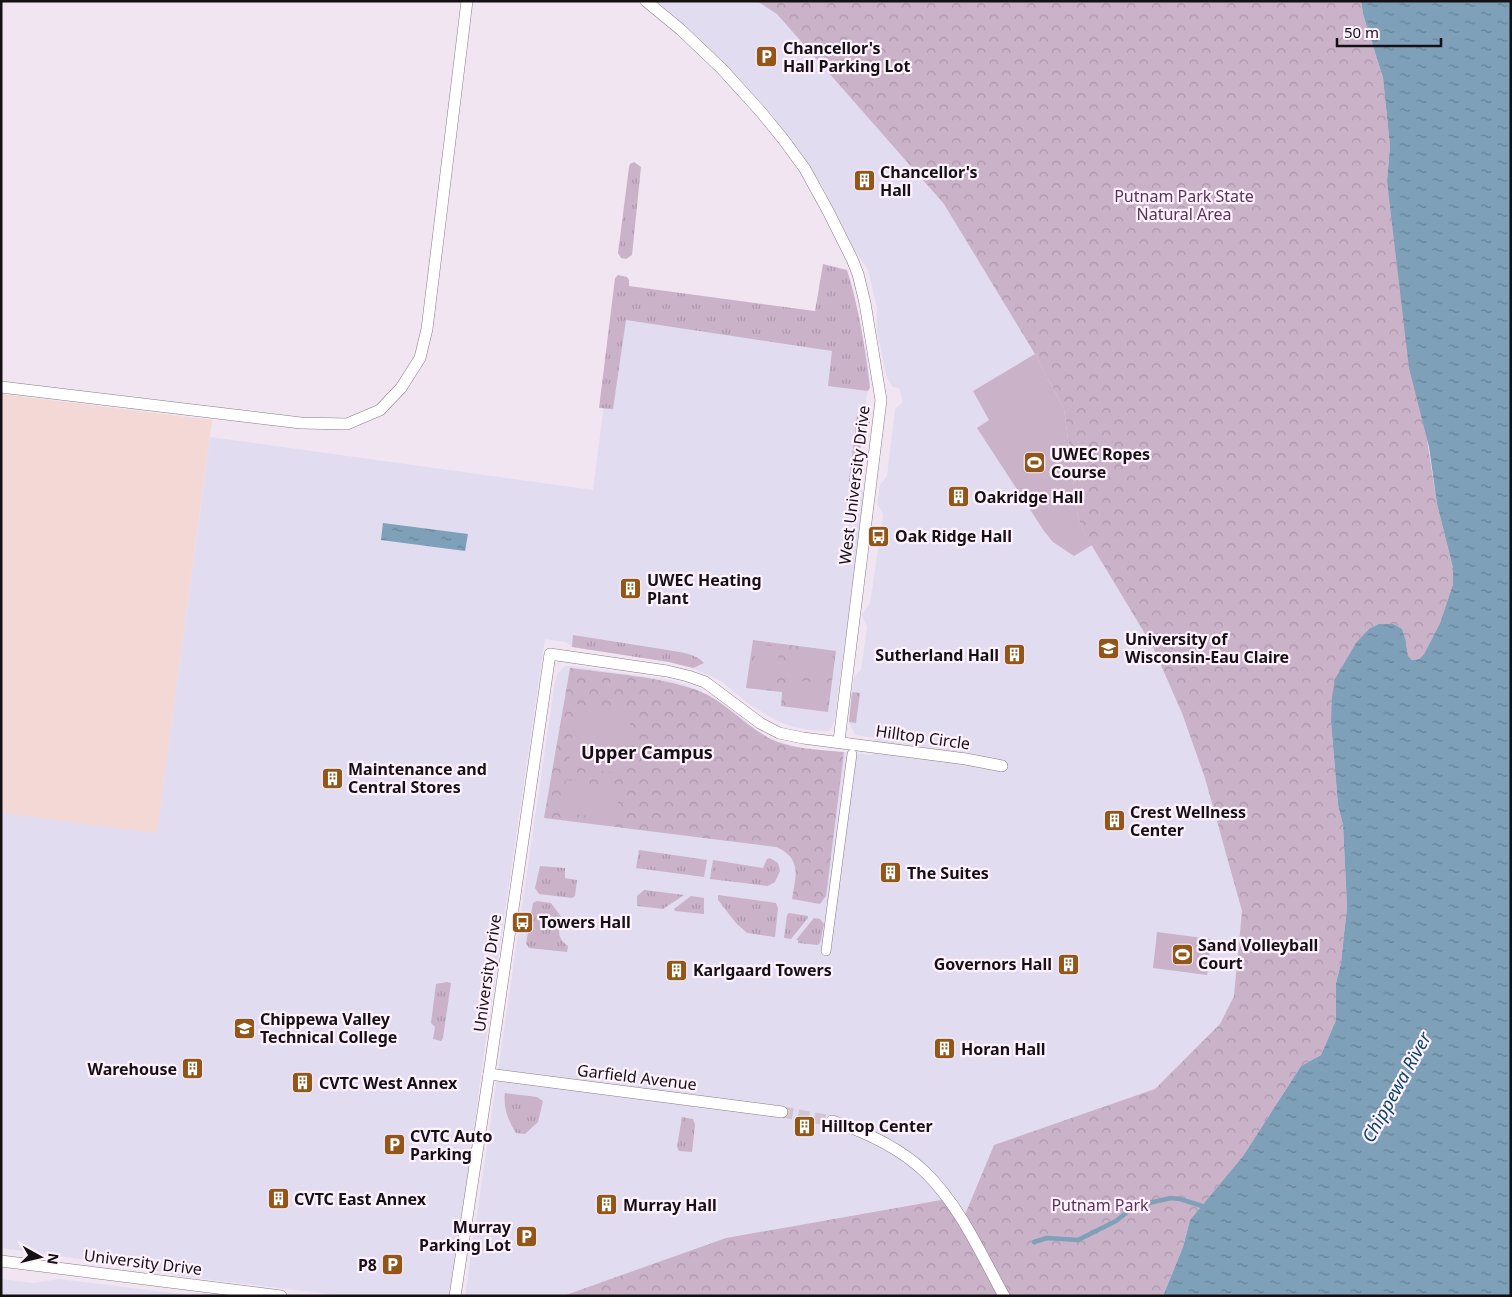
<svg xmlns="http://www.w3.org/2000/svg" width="1512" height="1297" viewBox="0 0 1512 1297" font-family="'Noto Sans',sans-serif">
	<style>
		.commercial { fill: #f3d8d6 }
		.education { fill: #e2dcf1 }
		.grass { fill: url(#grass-tufts) }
		.park { fill: url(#park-crowns) }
		.pitch { fill: #cab2c9 }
		.water { fill: url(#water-ripples) }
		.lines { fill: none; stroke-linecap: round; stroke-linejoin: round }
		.stream { stroke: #7fa0b9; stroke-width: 4.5 }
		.minor-tunnel { stroke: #d0c5d0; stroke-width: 11; stroke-dasharray: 11 5.5; stroke-linecap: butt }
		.pedestrian-casing { stroke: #877c86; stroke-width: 10 }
		.minor-casing { stroke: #877c86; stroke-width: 12 }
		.pedestrian { stroke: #fff; stroke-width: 9 }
		.minor { stroke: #fff; stroke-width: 11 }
		.labels { text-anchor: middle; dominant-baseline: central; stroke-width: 4.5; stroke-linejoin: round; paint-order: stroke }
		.poi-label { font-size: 16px; font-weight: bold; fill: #141014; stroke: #fff2fe; text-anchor: start }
		.park-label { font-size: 16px; fill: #5a3259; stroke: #fff2fe }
		.street-label { font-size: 16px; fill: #141014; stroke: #fff2fe }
		.neighbourhood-label { font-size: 18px; font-weight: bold; fill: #141014; stroke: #fff2fe }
		.water-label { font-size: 18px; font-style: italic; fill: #084567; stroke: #fff2fe }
	</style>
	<defs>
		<pattern id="grass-tufts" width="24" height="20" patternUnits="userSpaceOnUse" patternTransform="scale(1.25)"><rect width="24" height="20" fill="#cab2c9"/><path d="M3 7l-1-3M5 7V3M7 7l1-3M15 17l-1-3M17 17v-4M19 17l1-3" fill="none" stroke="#ad98ac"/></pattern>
		<pattern id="park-crowns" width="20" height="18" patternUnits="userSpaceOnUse" patternTransform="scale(1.25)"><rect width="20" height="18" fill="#cab2c9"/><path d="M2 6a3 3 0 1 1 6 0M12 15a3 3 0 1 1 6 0" fill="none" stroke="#ad98ac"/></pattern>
		<pattern id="water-ripples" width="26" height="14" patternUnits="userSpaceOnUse" patternTransform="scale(1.25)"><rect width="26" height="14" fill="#7fa0b9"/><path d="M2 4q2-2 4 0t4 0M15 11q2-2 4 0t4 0" fill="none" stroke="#678195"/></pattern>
	</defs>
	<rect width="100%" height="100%" fill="#f1e5f1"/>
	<polygon class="commercial" points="1,394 212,420 157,834 1,813"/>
	<g class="education">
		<polygon points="656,1 1361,1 1243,1156 1190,1220 1163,1296 465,1296 555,681 558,673 565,666 571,666 671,680 697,689 719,701 769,739 801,748 872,755 874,738 855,735 849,722 854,677 861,669 867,627 862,614 870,604 883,514 877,504 880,485 887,476 895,409 903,402 899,388 893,387 887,378 877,332 877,308 868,270 853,248 822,185 771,113 722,61 675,16"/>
		<polygon points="618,295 866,349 870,387 867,393 864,414 869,420 869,427 861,437 857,480 864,495 864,499 835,718 832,727 828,731 817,731 798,728 777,721 750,705 721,681 692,668 669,662 572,647 566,642 545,639 481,1075 452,1296 346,1296 179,1276 138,1267 1,1248 1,813 157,833 210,437 593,490"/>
		<polygon points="1,1279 34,1283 59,1279 196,1296 1,1296"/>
	</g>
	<g class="grass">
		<polygon points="634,162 641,167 632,255 626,259 621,258 618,253 629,167 630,164"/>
		<path d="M823,264L847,270C859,308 865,347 870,387L868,391L828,386L832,351L626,320L613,409L599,408L615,278L618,275L627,277L629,280V286L815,311Z"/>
		<polygon points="862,412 869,415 870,423 862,432 857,484 850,482 849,480 857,416"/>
		<path d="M573,635L674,651C685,653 697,655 704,663L693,668L669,662L572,647Z"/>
		<polygon points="852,692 860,693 856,723 849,722"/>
		<polygon points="639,850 707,860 704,877 636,868"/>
		<polygon points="770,858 778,863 780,871 775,882 768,886 710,879 713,860 763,868 767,859"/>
		<polygon points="540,866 565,868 565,878 577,880 575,896 572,898 539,894 535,888"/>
		<polygon points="644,890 645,890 684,895 663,909 637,906 637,896"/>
		<polygon points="718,895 776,903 778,908 775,937 747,933 736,923 718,900"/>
		<polygon points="691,896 704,898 704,914 675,911 674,909"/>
		<path d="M537,901L551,903L562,918L563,922C556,931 559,940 568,946L567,952L529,948L526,944L533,903Z"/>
		<polygon points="789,913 808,916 808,918 791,939 784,938 787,915"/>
		<polygon points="814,918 820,919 824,924 820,943 818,945 798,943 798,940 796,940"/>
		<polygon points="447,982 451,983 443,1038 441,1041 433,1039 435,1027 431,1023 436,984"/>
		<path d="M505,1093L537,1097L543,1101L538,1122L525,1134L516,1133C508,1121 503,1106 505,1093Z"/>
		<polygon points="682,1117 693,1119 695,1125 692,1152 679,1151 677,1147"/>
	</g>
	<g class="park">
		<polygon points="757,1 1361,1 1363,14 1383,78 1390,146 1387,181 1437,504 1453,568 1453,584 1440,623 1424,654 1419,659 1412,660 1408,656 1406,642 1331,722 1338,805 1343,825 1347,907 1341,963 1336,983 1336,1020 1321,1055 1301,1066 1243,1156 1190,1220 1183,1247 1163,1296 563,1296 726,1238 947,1199 962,1222 994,1145 1155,1089 1220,1024 1234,996 1242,911 1205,778 1182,713 1153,647 1083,531 1078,517 1064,409 1035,354 944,204 777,14"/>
		<polygon points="753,640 836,651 828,712 781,706 782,692 746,688"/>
		<path d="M570,668C613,674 658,676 699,691C726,702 744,725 769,738C789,749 821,750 844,752L826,896L820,904L792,899C796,876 802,858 776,847L544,818Z"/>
	</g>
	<g class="pitch">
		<polygon points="1035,354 1064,409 1078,517 1083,531 1092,545 1074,556 1053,542 1044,531 977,428 989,420 973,391"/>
		<polygon points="757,644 780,647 774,688 750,684"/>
		<polygon points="792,649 833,654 830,677 789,672"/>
		<polygon points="788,679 828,684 825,708 785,703"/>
		<polygon points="577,704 632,712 622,774 568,766"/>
		<polygon points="566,780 620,789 615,820 561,812"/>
		<polygon points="1157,932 1211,939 1207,975 1153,968"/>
	</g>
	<g class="water">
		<polygon points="1361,1 1511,1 1511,1296 1163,1296 1183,1247 1190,1220 1243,1156 1301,1066 1321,1055 1336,1020 1336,983 1341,963 1347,907 1343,825 1338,805 1331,722 1332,697 1335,679 1356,643 1369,629 1379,624 1393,624 1402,629 1406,642 1408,656 1412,660 1419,659 1424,654 1440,623 1453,584 1453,568 1437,504 1429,447 1409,368 1387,181 1390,146 1383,78 1363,14"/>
		<polygon points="383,523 468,534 465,551 381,540"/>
	</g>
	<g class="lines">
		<polyline class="stream" points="1034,1242 1047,1238 1078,1240 1116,1221 1135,1206 1171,1198 1180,1199 1202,1206 1205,1208"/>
		<polyline class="minor-tunnel" points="782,1112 832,1121"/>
		<defs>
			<polyline id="pedestrian" points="826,951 852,754"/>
			<g id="minor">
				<polyline points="646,1 680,29 722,69 761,112 783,139 805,169 828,211 852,259 858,274 865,303 881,400 839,741"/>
				<polyline points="1,387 301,423 347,424 380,410 401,388 420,358 427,329 467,1"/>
				<polyline points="489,1074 782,1112"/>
				<path d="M832,1121C866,1132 899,1147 925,1172C960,1206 981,1254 1004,1296"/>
				<polyline points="1,1261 281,1296"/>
				<polyline points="455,1296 489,1074 550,654 667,671 688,676 705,682 760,723 779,733 803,738 966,759 1002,766"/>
			</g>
		</defs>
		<use href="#pedestrian" class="pedestrian-casing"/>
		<use href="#minor" class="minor-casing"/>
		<use href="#pedestrian" class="pedestrian"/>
		<use href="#minor" class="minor"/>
	</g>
	<defs>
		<symbol id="parking-square" viewBox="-11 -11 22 22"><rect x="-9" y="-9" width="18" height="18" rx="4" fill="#935619" stroke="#fff2fe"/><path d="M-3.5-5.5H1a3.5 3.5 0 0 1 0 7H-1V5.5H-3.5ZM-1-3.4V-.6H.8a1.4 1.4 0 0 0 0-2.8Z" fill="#fff"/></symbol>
		<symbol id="building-square" viewBox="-11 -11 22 22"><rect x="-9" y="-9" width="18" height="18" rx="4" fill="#935619" stroke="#fff2fe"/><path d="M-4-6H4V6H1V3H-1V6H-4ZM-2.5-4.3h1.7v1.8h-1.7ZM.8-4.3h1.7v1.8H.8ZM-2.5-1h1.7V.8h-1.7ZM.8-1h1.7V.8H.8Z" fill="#fff"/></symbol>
		<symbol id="stadium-square" viewBox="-11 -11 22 22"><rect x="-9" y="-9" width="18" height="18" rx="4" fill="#935619" stroke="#fff2fe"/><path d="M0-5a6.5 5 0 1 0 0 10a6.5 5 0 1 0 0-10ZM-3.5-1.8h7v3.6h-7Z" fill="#fff"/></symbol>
		<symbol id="bus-square" viewBox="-11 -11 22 22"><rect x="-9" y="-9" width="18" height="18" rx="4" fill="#935619" stroke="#fff2fe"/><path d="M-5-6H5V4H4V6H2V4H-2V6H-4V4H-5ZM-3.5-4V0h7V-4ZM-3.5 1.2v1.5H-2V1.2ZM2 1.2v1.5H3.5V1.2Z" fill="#fff"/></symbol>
		<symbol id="university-square" viewBox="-11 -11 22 22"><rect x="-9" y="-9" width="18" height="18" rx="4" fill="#935619" stroke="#fff2fe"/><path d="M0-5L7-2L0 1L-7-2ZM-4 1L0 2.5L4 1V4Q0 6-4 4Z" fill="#fff"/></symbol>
	</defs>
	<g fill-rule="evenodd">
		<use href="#parking-square" x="754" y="44" width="25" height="25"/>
		<use href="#building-square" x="852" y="168" width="25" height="25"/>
		<use href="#stadium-square" x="1022" y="450" width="25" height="25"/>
		<use href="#building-square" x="946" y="484" width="25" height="25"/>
		<use href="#bus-square" x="866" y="524" width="25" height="25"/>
		<use href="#building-square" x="618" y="576" width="25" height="25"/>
		<use href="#university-square" x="1096" y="636" width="25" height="25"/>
		<use href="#building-square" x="1002" y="642" width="25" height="25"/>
		<use href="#building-square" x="320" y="766" width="25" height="25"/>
		<use href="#building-square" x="1102" y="808" width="25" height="25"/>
		<use href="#building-square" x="878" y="860" width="25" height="25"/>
		<use href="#bus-square" x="510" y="910" width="25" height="25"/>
		<use href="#stadium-square" x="1170" y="942" width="25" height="25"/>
		<use href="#building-square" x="1056" y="952" width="25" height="25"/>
		<use href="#building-square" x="664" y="958" width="25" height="25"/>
		<use href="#university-square" x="232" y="1016" width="25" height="25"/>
		<use href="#building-square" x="932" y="1036" width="25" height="25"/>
		<use href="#building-square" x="180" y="1056" width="25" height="25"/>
		<use href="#building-square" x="290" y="1070" width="25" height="25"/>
		<use href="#building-square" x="792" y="1114" width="25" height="25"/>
		<use href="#parking-square" x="382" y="1132" width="25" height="25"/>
		<use href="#building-square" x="266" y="1186" width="25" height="25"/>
		<use href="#building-square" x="594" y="1192" width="25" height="25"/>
		<use href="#parking-square" x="514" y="1224" width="25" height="25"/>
		<use href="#parking-square" x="380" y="1252" width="25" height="25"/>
	</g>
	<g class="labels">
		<g class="poi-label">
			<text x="783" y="48">Chancellor's<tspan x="783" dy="18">Hall Parking Lot</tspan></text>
			<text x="880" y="172">Chancellor's<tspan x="880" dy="18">Hall</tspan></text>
			<text x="1051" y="454">UWEC Ropes<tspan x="1051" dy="18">Course</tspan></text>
			<text x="974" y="497">Oakridge Hall</text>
			<text x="895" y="536">Oak Ridge Hall</text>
			<text x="647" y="580">UWEC Heating<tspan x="647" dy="18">Plant</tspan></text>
			<text x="1125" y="639">University of<tspan x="1125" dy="18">Wisconsin-Eau Claire</tspan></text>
			<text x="999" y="655" text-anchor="end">Sutherland Hall</text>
			<text x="348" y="769">Maintenance and<tspan x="348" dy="18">Central Stores</tspan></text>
			<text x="1130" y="812">Crest Wellness<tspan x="1130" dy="18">Center</tspan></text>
			<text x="907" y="873">The Suites</text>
			<text x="539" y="922">Towers Hall</text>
			<text x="1198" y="945">Sand Volleyball<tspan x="1198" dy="18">Court</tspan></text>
			<text x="1052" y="964" text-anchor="end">Governors Hall</text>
			<text x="693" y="970">Karlgaard Towers</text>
			<text x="260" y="1019">Chippewa Valley<tspan x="260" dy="18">Technical College</tspan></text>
			<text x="961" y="1049">Horan Hall</text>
			<text x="177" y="1069" text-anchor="end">Warehouse</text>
			<text x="319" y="1083">CVTC West Annex</text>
			<text x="821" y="1126">Hilltop Center</text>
			<text x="410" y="1136">CVTC Auto<tspan x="410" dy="18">Parking</tspan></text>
			<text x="294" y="1199">CVTC East Annex</text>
			<text x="623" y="1205">Murray Hall</text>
			<text x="511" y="1227" text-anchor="end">Murray<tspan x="511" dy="18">Parking Lot</tspan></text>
			<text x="377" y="1265" text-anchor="end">P8</text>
		</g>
		<g class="park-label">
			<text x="1184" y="196">Putnam Park State<tspan x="1184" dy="18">Natural Area</tspan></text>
			<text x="1100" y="1205">Putnam Park</text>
		</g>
		<g class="street-label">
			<text transform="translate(854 485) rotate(-83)">West University Drive</text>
			<text transform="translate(923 737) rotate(8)">Hilltop Circle</text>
			<text transform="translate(487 973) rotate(-82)">University Drive</text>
			<text transform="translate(637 1077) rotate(7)">Garfield Avenue</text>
			<text transform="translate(143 1262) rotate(7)">University Drive</text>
		</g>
		<g class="neighbourhood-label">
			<text x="647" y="752">Upper Campus</text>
		</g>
		<g class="water-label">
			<text transform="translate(1396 1087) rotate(-61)">Chippewa River</text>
		</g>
	</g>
	<rect width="1512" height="1297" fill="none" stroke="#141014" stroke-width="5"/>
	<g transform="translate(40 1257) rotate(98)" stroke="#fff2fe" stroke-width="4" paint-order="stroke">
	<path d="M0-4L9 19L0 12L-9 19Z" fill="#141014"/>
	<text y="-8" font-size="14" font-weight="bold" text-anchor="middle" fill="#141014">N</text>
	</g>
	<path d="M1337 38v8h104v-8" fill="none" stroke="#141014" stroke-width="2.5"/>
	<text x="1344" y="38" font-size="15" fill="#141014" stroke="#fff2fe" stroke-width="4" paint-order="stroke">50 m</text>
</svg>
